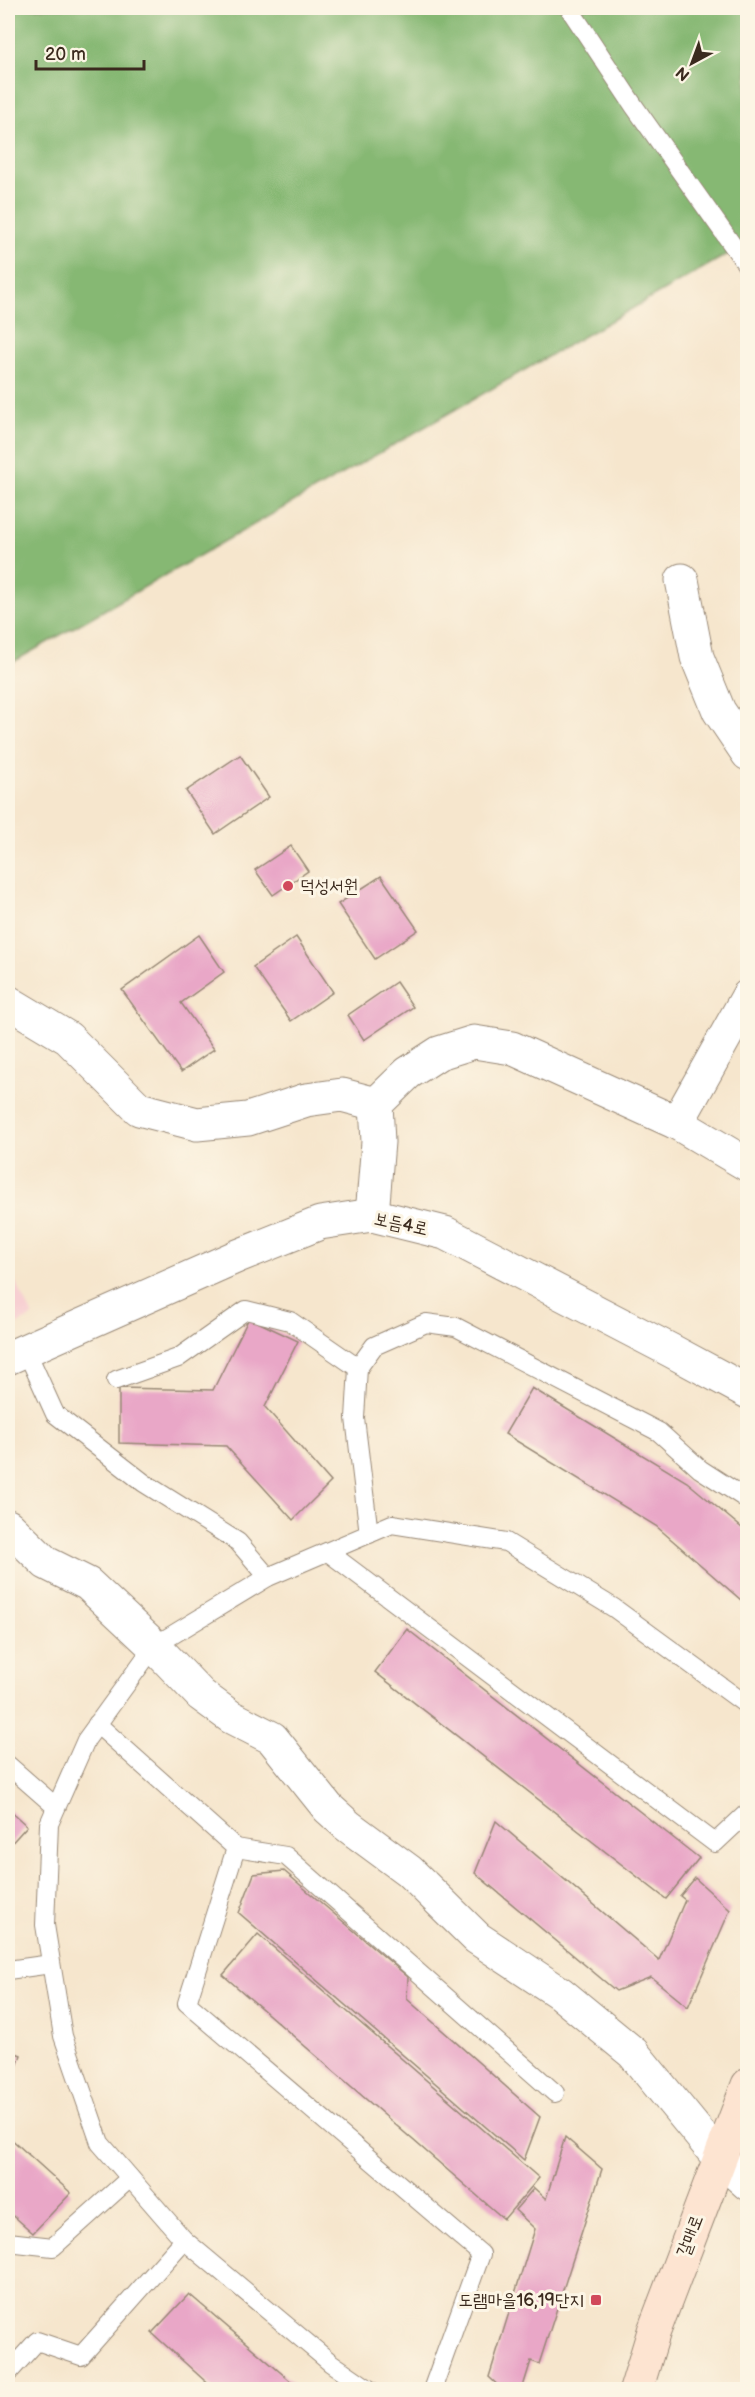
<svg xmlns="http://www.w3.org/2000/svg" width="755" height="2397" viewBox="0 0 755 2397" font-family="'Balsamiq Sans','Poor Story',sans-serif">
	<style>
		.built { fill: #f7cfd2 }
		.forest { fill: #86b873; stroke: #607148; stroke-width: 1.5 }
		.building { fill: #e9a7c7 }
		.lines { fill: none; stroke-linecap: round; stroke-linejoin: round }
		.lane-casing { stroke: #988876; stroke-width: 20 }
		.street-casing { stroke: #988876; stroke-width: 35 }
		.secondary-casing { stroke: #988876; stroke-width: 35 }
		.lane { stroke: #fff; stroke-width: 18 }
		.street { stroke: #fff; stroke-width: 33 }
		.secondary { stroke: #fde4d1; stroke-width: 33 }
		.poi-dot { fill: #d1495b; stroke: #fcf5e5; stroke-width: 2 }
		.labels { text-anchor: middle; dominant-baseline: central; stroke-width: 6; stroke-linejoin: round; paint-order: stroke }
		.poi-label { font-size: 18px; fill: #3b2a1e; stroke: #fcf5e5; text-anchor: start }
		.street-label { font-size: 18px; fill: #3b2a1e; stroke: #fcf5e5 }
	</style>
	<rect width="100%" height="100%" fill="#fcf5e5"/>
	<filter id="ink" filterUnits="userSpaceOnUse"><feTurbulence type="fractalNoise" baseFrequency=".0167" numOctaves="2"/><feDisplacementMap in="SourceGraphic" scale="12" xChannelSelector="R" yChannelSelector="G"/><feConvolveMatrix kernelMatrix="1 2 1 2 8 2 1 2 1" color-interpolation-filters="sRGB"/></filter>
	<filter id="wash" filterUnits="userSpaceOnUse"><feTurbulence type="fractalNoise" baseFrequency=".008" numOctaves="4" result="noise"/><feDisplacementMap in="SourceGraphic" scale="24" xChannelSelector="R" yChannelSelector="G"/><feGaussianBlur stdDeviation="1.35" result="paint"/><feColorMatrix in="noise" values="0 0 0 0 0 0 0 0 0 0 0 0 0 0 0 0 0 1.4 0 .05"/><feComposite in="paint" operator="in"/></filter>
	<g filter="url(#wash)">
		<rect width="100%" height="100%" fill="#f6e6cd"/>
		<polygon class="built" points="8,1267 33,1316 8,1329"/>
		<polygon class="forest" points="8,8 747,8 747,243 8,665"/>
		<g id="blocks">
			<g class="building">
				<polygon points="240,755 269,797 215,834 186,791"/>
				<polygon points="291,846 308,871 273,895 255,870"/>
				<polygon points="381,876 418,930 375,959 338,904"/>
				<polygon points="199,935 224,972 181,1003 214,1049 181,1072 122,990"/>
				<polygon points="296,937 333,992 291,1021 253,967"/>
				<polygon points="396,982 413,1007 364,1040 348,1015"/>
				<polygon points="249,1318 298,1341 265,1407 331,1482 293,1520 226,1446 119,1443 119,1388 213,1390"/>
				<polygon points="532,1388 687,1482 748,1533 748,1606 656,1526 505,1434"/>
				<polygon points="407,1629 699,1858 666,1899 375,1672"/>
				<polygon points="8,1809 27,1826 8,1847"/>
				<polygon points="496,1821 659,1960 685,1900 680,1896 695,1878 730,1910 688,2007 651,1977 616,1991 475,1873"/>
				<polygon points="284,1871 408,1977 407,1999 540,2117 524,2160 239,1913 254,1874"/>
				<polygon points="258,1934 539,2178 504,2219 223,1975"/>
				<polygon points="8,2050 21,2055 8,2092"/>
				<polygon points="8,2136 71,2193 33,2233 8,2211"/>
				<polygon points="565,2137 602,2169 539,2364 531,2361 522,2390 503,2390 489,2377 535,2229 515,2210 534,2188 546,2199"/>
				<polygon points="189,2294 301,2390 215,2390 152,2333"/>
			</g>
		</g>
	</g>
	<g filter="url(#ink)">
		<use href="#blocks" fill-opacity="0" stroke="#988876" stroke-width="1.5"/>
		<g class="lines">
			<defs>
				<g id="lane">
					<polyline points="569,8 634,106 748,267"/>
					<polyline points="26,1350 55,1414 144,1483 238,1542 268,1577"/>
					<polyline points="116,1380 178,1358 246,1310 290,1321 358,1368"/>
					<polyline points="369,1534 355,1418 358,1368 374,1346 426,1323 456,1327 659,1432 700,1469 748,1500"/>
					<polyline points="328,1552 715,1843 748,1812"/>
					<polyline points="97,1724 236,1848 187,2003 481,2254 432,2390"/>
					<polyline points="8,1765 56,1807"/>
					<polyline points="236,1848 286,1856 555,2093"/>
					<polyline points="8,1970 51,1964"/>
					<polyline points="8,2242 53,2247 130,2178"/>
					<polyline points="8,2373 37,2341 81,2356 184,2240"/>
					<polyline points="370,2390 331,2363 184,2240 100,2143 63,2036 45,1925 49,1824 86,1740 154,1646 268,1577 392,1524 506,1542 614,1608 748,1706"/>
				</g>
				<g id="street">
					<polyline points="682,580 697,657 719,711 748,754"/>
					<polyline points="8,1002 68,1038 139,1109 197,1124 248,1119 306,1100 342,1095 376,1104"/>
					<polyline points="677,1123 748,996"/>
					<polyline points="372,1215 378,1142 376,1104 408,1073 439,1053 474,1042 512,1048 677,1123 748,1165"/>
					<polyline points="8,1358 238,1256 320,1223 372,1215 445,1233 670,1350 748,1392"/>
					<polyline points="8,1526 46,1563 88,1584 154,1646 201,1695 231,1717 272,1738 328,1808 348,1826 409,1871 477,1938 560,1993 633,2053 719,2158 748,2184"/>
				</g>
				<polyline id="secondary" points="636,2390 654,2331 748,2085"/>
			</defs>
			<use href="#lane" class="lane-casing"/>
			<use href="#street" class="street-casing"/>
			<use href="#secondary" class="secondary-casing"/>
			<use href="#lane" class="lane"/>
			<use href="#street" class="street"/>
			<use href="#secondary" class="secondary"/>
		</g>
	</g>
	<g class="poi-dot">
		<circle cx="288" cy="886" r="6"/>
		<rect x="590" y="2294" width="12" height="12" rx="3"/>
	</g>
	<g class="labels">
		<g class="poi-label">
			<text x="300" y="886">덕성서원</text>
			<text x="584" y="2300" text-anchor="end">도램마을16,19단지</text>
		</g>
		<g class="street-label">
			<text transform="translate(401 1224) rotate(12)">보듬4로</text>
			<text transform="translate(690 2236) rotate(-69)">갈매로</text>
		</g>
	</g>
	<rect width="755" height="2397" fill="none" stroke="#fcf5e5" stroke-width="30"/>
	<g transform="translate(692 63) rotate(221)" stroke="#fcf5e5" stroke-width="4.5" paint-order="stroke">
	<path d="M0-4.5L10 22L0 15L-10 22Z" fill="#3b2a1e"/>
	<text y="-9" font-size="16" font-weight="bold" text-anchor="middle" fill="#3b2a1e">N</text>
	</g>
	<path d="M36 60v9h108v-9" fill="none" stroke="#3b2a1e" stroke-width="3"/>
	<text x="45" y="60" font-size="18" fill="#3b2a1e" stroke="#fcf5e5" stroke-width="4.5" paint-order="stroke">20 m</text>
</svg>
